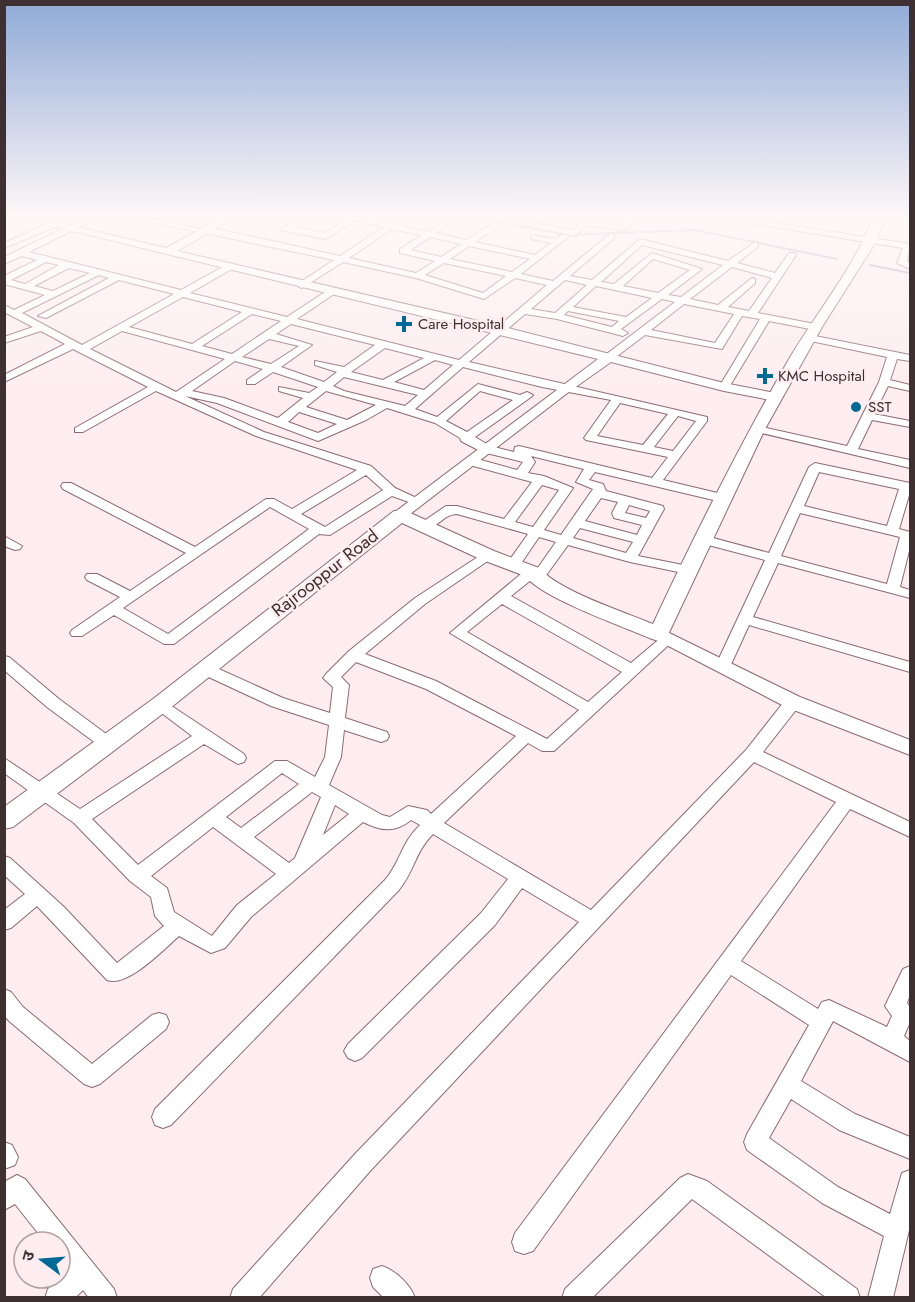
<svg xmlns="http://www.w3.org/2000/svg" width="915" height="1302" viewBox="0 0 915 1302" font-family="Jost,'Noto Sans Devanagari',sans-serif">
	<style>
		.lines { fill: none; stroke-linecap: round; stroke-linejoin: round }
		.stream { stroke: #ad9aba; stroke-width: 2 }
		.minor-casing { stroke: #8c6a73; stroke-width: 2 }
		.tertiary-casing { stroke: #8c6a73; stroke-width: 2 }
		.secondary-casing { stroke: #8c6a73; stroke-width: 2 }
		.minor { fill: #fff; fill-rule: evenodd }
		.tertiary { fill: #fff; fill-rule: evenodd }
		.secondary { fill: #fff; fill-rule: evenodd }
		.poi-dot { fill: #006a97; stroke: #fdedf0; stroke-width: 2 }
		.labels { text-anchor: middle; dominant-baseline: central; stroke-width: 5; stroke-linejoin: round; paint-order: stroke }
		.far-poi-label { font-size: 15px; fill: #3e2f33; stroke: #fdedf0; text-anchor: start }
		.street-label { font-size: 18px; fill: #3e2f33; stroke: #fdedf0 }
	</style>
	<rect width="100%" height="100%" fill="#fdedf0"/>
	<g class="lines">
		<g class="stream">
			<polyline points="477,217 566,235 695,230 837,259"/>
			<polyline points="870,265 910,273"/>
		</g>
		<defs>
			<g id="minor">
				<polygon points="9,217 21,217 4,225 4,220"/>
				<path d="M88,217H99L29,252L181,290L226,265H232V269L190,293L287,317L328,290H334V294L297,319L459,360L547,285L515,278L484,299L416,278L343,262L302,288L299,287V283L334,260L141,220L145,217L204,230L208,227L340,256L384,227L355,221L326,239L280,230L299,217H310L295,227L325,233L346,219L345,217H362L390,223L399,217H409L398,225L428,232L450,217H459L436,233L466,240L495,222L498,223V227L475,242L535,255L551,243L531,239V235L556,239L561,235H567L568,237L521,274L553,281L611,233L615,236L614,238L570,276L592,280L640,239L728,261L755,242L758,243V247L737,263L775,273L789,253H795L796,255L758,313L815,324L820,327L815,330L769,321L728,389H720L719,387L760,319L742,316L722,349L645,335L612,360H604V356L675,302L662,299L621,329L628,333L623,336L557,319L525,314L469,362L707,417V421L663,480L726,495L728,498L722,502L595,472L589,480L603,484L606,491L663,506L664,509L638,556L693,567L695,570L688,574L630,562L568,545L542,581L537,582L531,580L511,596L631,663L663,636L668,634L675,639L554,751H542L528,743L444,823L591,910L746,750L787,698H799L801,702L799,706L763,752L910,822V837L850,809L741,961L818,1009L822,1002L829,1000L887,1027L892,1016L885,1006L903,969L910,966V995L907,1003L910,1007V1022L904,1036L910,1041V1062L833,1021L801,1081L855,1114L910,1137V1159L839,1130L791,1099L769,1138L838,1187L890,1214L902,1173L910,1170V1226L893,1298H868L884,1236L822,1203L747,1150L744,1142L747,1134L809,1025L731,975L533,1251L524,1254L515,1251L512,1242L515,1233L836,802L754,762L371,1170L259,1298H230L233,1289L355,1154L579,922L522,888L495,925L362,1058L355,1061L348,1058L344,1051L348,1044L481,913L508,879L433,834C415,852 415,870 399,890L171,1125L163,1128L155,1125L152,1117L155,1109L385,880C401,861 401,843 420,825L411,820C395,833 381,831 363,822L251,917L225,948L211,953L179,936C163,950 127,988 107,980L37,906L11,928L4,930V910L25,894L4,875V856L10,858L64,907L117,963L164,926L155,916L151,897L130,881L74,823L4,773V758L80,809L192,736L155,708L153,704L155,700L161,699L244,754L246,758L244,762L238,764L204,744L92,819L138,865L275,761H287L315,777L325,757L329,725L271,706L200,673L197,669L200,665H210L283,698L330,713L333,687L323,678L326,674L349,651L415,598L487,551L494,555L492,558L425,604L365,654L436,681L547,739L579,710L450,633L527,569H537L556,542L539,537L518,568L513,569L506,565L528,534L457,514C442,514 436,532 421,529L419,526L421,523L446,506H457L504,519L532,482L466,464L464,461L470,457L517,470L523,462L482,452L461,441L460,438L435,423L387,408L366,420L318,441L217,403L185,396L264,432L371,466L395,488L423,501L417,505L392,496L330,535L319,534L174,644H164L114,615L82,636H72L70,633L72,630L120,597L87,580L85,577L87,574H97L130,591L186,553L63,489L61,486L63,483H71L195,547L266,499H274L292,509L357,470L256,436L156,391L83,432H75V428L148,387L73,349L4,382V375L65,344L41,331L4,343V337L33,327L4,312V305L14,310L45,295L4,284V276L37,260L22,256L4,264V257ZM392,229L422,235L400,249V253L435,261L416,273L349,258ZM430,237L461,244L441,257L411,250ZM642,245L723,265L681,297L668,295L702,269L652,253L614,284L601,282ZM469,246L530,259L512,272L450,259ZM653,259L690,270L658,293L623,286ZM46,262L59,265L25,284L11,280ZM444,263L506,276L483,293L425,275ZM732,267L772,278L749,311L728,307L755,283V279L752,278L718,305L690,299ZM69,268L90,273L53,291L34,286ZM99,275L109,278L38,316L46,318L119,280L174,294L82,345L22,313ZM565,280L587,285L555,313L531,309ZM596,286L652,298L626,317L573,307ZM183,297L242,312L192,344L129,327ZM684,304L734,314L715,343L651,330ZM568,311L619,321L612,327L564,315ZM252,314L281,321L232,354L202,346ZM291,324L375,345L344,367L315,361V365L337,372L324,382L281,367L312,345L276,334ZM122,331L225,359L176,392L90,349ZM269,339L299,346L271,364L242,357ZM385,348L424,358L383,380L351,372ZM435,360L453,365L424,390L394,382ZM235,361L263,369L247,380V384H255L273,372L318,387L309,393L279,387V391L303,398L278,418L224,398L192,391ZM463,367L542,387L611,400L584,438L586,440L668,457L652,478L519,446L515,447L514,452L490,446L475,437L531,397L533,395L527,392L520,395L478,384L437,417L415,409ZM344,377L418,395L405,406L344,391L333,386ZM326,391L376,405L347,420L306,407ZM480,391L513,400L467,432L446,421ZM620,403L668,414L643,445L597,436ZM299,412L337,424L318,433L288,422ZM678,416L696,421L673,451L654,447ZM531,456L584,469L576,482L593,489L561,535L544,530L573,488L544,476L528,473L535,462ZM366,475L383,490L325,527L301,514ZM542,485L559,490L533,527L515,522ZM601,498L618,502L612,513L614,518L642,525L637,535L585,521ZM629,505L650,511L646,518L625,513ZM270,507L309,529L168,634L123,608ZM580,528L633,542L626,553L573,538ZM502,604L622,672L588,702L467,632ZM356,662L426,689L516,736L431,814L427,810L408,806L390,817L382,815L329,785L341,757L344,730L381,742L387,740L389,736L387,732L345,718L349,685L341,677ZM282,773L299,784L241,828L226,817ZM312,792L321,797L295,858L289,863L254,837ZM335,805L349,814L323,835ZM213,827L276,874L237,905L212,936L174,912L167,888L151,876Z"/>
				<polygon points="525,217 534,217 530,222 574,230 583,219 621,226 628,217 637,217 626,231 585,225 576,236 521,225 520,223"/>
				<polygon points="712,217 736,217 910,244 907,262 910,263 910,269 897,263 903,248"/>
				<polygon points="846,217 866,217 881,222 877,225"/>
				<polygon points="52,222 56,225 55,227 4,248 4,243"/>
				<polygon points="810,335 910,355 910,361 897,359 890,380 910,385 910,391 888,386 874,414 910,421 910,427 872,420 858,449 910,460 910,468 753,431 751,429 757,426 847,446 879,382 887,357 806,340 805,338"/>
				<path d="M815,463L910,483V492L899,529L910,532V547L900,587L910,590V598L778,563L753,617L910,662V672L749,625L728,671L723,672L715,667L765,560L697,542L695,539L702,535L769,553L809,467ZM819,472L899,489L887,526L804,506ZM800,513L900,537L887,584L781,556Z"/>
				<polygon points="4,536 22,546 20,549 15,550 4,546"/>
				<polygon points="4,656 9,657 59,699 113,739 115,743 113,747 101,747 47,707 4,670"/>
				<polygon points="4,989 11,992 23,1007 92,1064 152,1015 159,1013 166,1015 169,1022 166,1029 100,1084 92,1087 84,1084 9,1021 4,1015"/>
				<polygon points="4,1142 12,1145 18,1157 15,1165 7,1168 4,1167"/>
				<polygon points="688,1174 707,1181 857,1289 860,1298 827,1298 692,1199 592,1298 562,1298 565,1289 680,1178"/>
				<polygon points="17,1175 25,1179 114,1289 117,1298 89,1298 83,1290 75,1298 45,1298 48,1289 68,1271 60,1261 60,1242 45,1242 15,1204 4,1210 4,1182"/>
				<path d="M382,1266C396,1271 410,1284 415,1298H384L373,1287L370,1278L373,1269Z"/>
			</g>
			<g id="tertiary">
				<polygon points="15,217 35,217 166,248 223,217 236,217 177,251 500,326 724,383 780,394 782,397 775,401 724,391 611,362 570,391 405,518 395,518 392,515 395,512 598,359"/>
				<polygon points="659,628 800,697 910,740 910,755 786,707 653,638 650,634 653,630"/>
			</g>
			<path id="secondary" d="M873,217H885L877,240L822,327L765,429L666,639L659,641L652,639C622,626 544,599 525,576L480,559L402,523L169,709L13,827L4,829V807L153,699L394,511H406L494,551L539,568C559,591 624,612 653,624C695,534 740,445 789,359C816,313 855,267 873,217Z"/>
		</defs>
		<use href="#minor" class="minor-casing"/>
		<use href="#tertiary" class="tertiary-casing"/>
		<use href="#secondary" class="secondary-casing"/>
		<use href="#minor" class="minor"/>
		<use href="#tertiary" class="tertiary"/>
		<use href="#secondary" class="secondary"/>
	</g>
	<linearGradient id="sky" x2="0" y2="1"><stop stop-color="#90aad6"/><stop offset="0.54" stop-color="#fef7f8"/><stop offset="1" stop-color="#fef7f8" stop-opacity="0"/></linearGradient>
	<rect width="915" height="400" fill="url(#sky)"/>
	<g class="poi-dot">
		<path d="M401 315h6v6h6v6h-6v6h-6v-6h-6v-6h6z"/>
		<path d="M762 367h6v6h6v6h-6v6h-6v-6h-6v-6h6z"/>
		<circle cx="856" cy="407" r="6"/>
	</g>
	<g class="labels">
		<g class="far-poi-label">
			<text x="418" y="324">Care Hospital</text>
			<text x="778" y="376">KMC Hospital</text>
			<text x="868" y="407">SST</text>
		</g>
		<g class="street-label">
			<text transform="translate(325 573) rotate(-38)">Rajrooppur Road</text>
		</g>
	</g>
	<rect width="915" height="1302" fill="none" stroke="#3e2f33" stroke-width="12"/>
	<g transform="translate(42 1260) rotate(286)"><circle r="28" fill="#fdedf0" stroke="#b1a1a4" stroke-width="1.5"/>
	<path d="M0-4.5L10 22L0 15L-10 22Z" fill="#006a97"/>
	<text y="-9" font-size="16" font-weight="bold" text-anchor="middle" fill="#3e2f33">उ</text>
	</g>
</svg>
